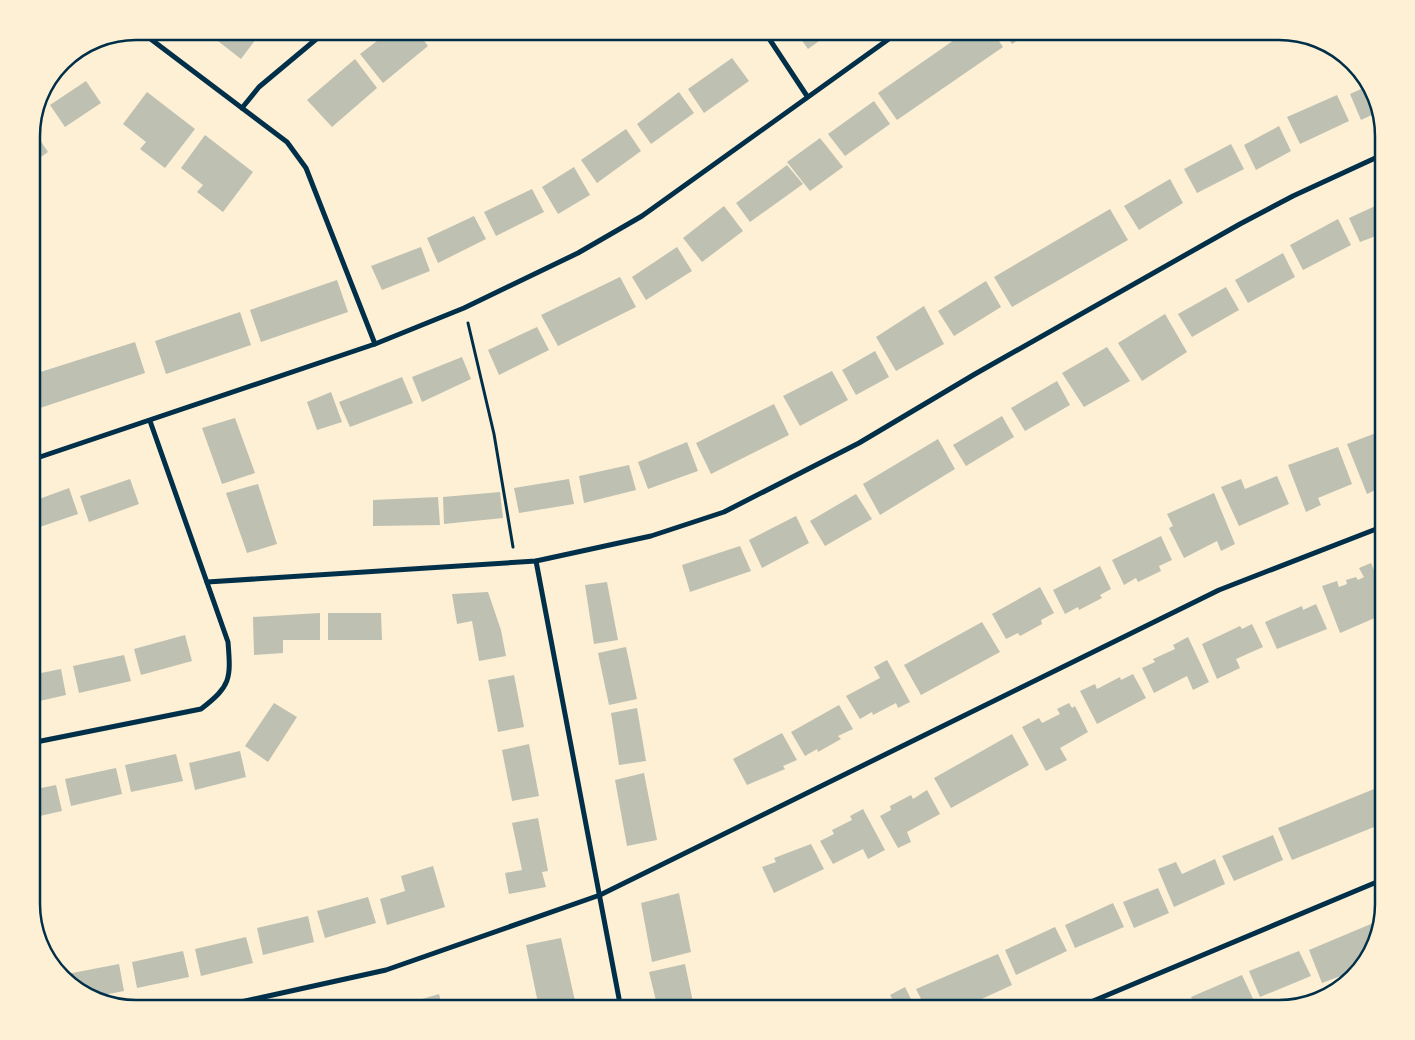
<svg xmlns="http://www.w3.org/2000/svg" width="1415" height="1040" viewBox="0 0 1415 1040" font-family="Poppins,sans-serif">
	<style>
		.building { fill: #bec0b2 }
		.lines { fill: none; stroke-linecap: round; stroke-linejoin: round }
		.path { stroke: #003049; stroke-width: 3 }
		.minor { stroke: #003049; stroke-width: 5 }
		.rim { fill: none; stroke: #003049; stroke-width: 2.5 }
	</style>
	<rect width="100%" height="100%" fill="#fdf0d5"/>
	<g class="building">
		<polygon points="205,31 262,31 241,59"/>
		<polygon points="390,31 417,31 428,46 383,83 360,54"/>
		<polygon points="795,31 833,31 808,49"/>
		<polygon points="967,31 992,31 1003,47 897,120 878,93"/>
		<polygon points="1004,31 1031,31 1012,44"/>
		<polygon points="732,58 749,81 704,113 688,89"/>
		<polygon points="355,59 377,88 332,127 307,100"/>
		<polygon points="86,81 101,103 65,127 50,105"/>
		<polygon points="1370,85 1373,89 1378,112 1361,120 1350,94"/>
		<polygon points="147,92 195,129 165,168 140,149 146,142 123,124"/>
		<polygon points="679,92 694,113 651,144 637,124"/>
		<polygon points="1337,95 1349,121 1300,144 1287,117"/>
		<polygon points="874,101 890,124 845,156 828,134"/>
		<polygon points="1279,126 1291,151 1256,170 1244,145"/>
		<polygon points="32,128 48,152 31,164 31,129"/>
		<polygon points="626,129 641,151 597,183 581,160"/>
		<polygon points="205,135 253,172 223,212 197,192 203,185 181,168"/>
		<polygon points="820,138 843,167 810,191 787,162"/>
		<polygon points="1231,144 1244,169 1197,193 1184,169"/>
		<polygon points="787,165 803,184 750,222 736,203"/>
		<polygon points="574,167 590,195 558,214 542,187"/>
		<polygon points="1170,179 1183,203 1139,230 1124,206"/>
		<polygon points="532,189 544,212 496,236 484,212"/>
		<polygon points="1384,202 1384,233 1360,242 1349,218"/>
		<polygon points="724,206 743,231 702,262 683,238"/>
		<polygon points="1110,209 1128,240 1012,307 994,277"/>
		<polygon points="474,216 486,239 438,263 427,238"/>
		<polygon points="1338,219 1351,245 1303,270 1290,245"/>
		<polygon points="421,247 430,271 382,290 371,266"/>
		<polygon points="677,247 692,271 646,300 632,277"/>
		<polygon points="1283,253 1295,277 1248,303 1235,280"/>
		<polygon points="620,277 636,307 558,346 541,315"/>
		<polygon points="337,280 348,312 261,342 250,310"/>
		<polygon points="986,281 1001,307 954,336 938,311"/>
		<polygon points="1226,287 1239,310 1192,337 1178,314"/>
		<polygon points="924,306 944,344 896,371 876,337"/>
		<polygon points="240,312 251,345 166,374 155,341"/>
		<polygon points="1165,314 1187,352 1142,381 1118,343"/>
		<polygon points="537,327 549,350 499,375 488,350"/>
		<polygon points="135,342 145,373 31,411 31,375"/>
		<polygon points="1107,347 1130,381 1084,407 1062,373"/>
		<polygon points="875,351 889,377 856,395 842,370"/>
		<polygon points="462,357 471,379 422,402 412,377"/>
		<polygon points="832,371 848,400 800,426 783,396"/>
		<polygon points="402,377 413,403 350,427 339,402"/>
		<polygon points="1057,381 1070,405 1025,431 1011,408"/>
		<polygon points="331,392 342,422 317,430 307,402"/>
		<polygon points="774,404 789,435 711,474 696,443"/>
		<polygon points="1002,416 1014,437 966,466 953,445"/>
		<polygon points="235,418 255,473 222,484 202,428"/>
		<polygon points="1384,430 1384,480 1382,481 1384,486 1367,494 1347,444"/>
		<polygon points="938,439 955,469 880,515 863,484"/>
		<polygon points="687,442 698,471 648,489 638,462"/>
		<polygon points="1338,447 1352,484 1318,498 1321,505 1306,512 1288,465"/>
		<polygon points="629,465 636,490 584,503 579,476"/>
		<polygon points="1277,476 1289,504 1239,526 1221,487 1241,479 1245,489"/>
		<polygon points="130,479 139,504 89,522 80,496"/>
		<polygon points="569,479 574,504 519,513 514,488"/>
		<polygon points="258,484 277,544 247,553 226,493"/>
		<polygon points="69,488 78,514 31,530 31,502"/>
		<polygon points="500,492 503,518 444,524 443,497"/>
		<polygon points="1214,493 1235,544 1221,551 1217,541 1184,558 1169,528 1173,526 1167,514"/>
		<polygon points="856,494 872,519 825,546 810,521"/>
		<polygon points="438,497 440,525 373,526 373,500"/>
		<polygon points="796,516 809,543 762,568 749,540"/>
		<polygon points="1161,536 1172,560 1159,566 1161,571 1138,582 1136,578 1124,585 1112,560"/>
		<polygon points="740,546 751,571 690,592 682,565"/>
		<polygon points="1371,563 1384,595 1384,614 1340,633 1322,586 1337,581 1339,587 1347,584 1346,580 1356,577 1358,580 1364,577 1359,568"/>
		<polygon points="1100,566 1111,589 1100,595 1102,598 1079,610 1078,607 1065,614 1053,590"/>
		<polygon points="607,582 618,640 594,644 585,585"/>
		<polygon points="1040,587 1054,613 1041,620 1042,624 1020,636 1018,633 1006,639 992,614"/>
		<polygon points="488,592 501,630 506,656 479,661 472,621 457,624 452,594"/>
		<polygon points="1316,604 1327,629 1277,649 1265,622 1302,606 1303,610"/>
		<polygon points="320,613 320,640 283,640 283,653 254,655 253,617"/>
		<polygon points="328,613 381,613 382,640 328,640"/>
		<polygon points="982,622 1000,652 921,695 904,665"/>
		<polygon points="1252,624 1263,647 1236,659 1240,668 1217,679 1202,644 1240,626 1242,629"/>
		<polygon points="185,635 192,661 141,675 134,649"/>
		<polygon points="1188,637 1209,682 1193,690 1187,676 1154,693 1142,668 1155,662 1153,659 1175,649 1173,645"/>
		<polygon points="626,647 637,699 609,705 598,653"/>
		<polygon points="124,655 131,681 79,693 73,666"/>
		<polygon points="887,660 910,702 898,708 896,703 873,715 872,712 860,719 846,696 880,678 874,667"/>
		<polygon points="61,669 66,695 31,703 31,675"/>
		<polygon points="1133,674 1146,698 1097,724 1080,691 1095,684 1097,689 1120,677 1121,680"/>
		<polygon points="514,675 524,727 498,732 488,680"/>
		<polygon points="274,703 297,717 268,762 245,746"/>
		<polygon points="1069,703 1072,708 1075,706 1088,732 1060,748 1067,760 1046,771 1022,727 1039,718 1042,723 1060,714 1057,709"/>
		<polygon points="839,705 853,729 838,736 841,739 818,752 817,749 805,756 791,732"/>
		<polygon points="637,708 646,761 619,765 611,713"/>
		<polygon points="782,733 797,760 783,766 785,769 747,785 733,759"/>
		<polygon points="1012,734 1029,765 951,808 934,778"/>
		<polygon points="529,744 539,796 512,801 502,750"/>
		<polygon points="240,751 246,777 195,790 189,763"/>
		<polygon points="176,754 183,781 131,792 125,765"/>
		<polygon points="116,768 122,794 71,806 65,779"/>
		<polygon points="644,773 657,840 627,846 615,780"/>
		<polygon points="56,785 62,811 31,818 31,790"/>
		<polygon points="1384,785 1384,823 1292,860 1278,828"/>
		<polygon points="927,790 940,814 907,832 911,842 898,848 880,816 891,810 890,806 911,795 913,799"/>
		<polygon points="863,809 885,850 868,859 863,849 833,864 820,841 834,834 832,830 852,820 850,816"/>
		<polygon points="538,818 548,871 542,872 546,887 509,894 505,873 522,870 512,823"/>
		<polygon points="1273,835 1283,860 1234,881 1222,856"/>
		<polygon points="811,844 824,869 774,893 762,867 776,862 774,858"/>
		<polygon points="1215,859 1225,884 1174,907 1158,869 1176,862 1182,874"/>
		<polygon points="433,866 445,907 387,925 380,899 405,891 401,876"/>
		<polygon points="1158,888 1169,913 1134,928 1123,902"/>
		<polygon points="679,893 691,952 652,962 641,903"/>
		<polygon points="368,897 376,923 325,938 317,911"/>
		<polygon points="1113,903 1124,927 1075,948 1065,925"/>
		<polygon points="308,916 314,942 263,955 257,928"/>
		<polygon points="1378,921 1362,968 1322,983 1309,950"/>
		<polygon points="1055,927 1067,951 1016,975 1005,950"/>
		<polygon points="246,937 253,963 201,976 195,949"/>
		<polygon points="561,938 575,1001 539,1008 526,945"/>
		<polygon points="183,951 189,977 137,988 132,962"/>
		<polygon points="1299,951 1311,976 1260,997 1249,971"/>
		<polygon points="998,954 1012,985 960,1009 926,1009 916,989"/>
		<polygon points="119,964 124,991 98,996 72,987 69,983 67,974"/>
		<polygon points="685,964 694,1007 658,1009 649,972"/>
		<polygon points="1242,975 1255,1003 1241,1009 1197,1009 1191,997"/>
		<polygon points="905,987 916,1009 887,1009 896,1005 890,995"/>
		<polygon points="439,994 443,1009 391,1009 391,1008"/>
		<polygon points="1181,999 1185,1009 1157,1009"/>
	</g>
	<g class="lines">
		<polyline class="path" points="468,323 494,434 513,547"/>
		<g class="minor">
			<polyline points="140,31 287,142 306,168 375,344"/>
			<polyline points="764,31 807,96"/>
			<polyline points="242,108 259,87 326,31"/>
			<polyline points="31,460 375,344 464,308 578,253 642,216 900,31"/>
			<polyline points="536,561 621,1009"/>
			<polyline points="207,582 536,561 651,536 724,512 859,443 975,374 1240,224 1293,196 1384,154"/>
			<path d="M31,743L201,709C231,686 231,679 228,642L150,421"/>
			<polyline points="209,1009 386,970 600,895 1219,590 1384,526"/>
			<polyline points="1074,1009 1384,879"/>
		</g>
	</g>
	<path d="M0 0H1415V1040H0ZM136 40H1279A96 96 0 0 1 1375 136V904A96 96 0 0 1 1279 1000H136A96 96 0 0 1 40 904V136A96 96 0 0 1 136 40Z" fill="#fdf0d5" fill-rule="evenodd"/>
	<path class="rim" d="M136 40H1279A96 96 0 0 1 1375 136V904A96 96 0 0 1 1279 1000H136A96 96 0 0 1 40 904V136A96 96 0 0 1 136 40Z"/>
</svg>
